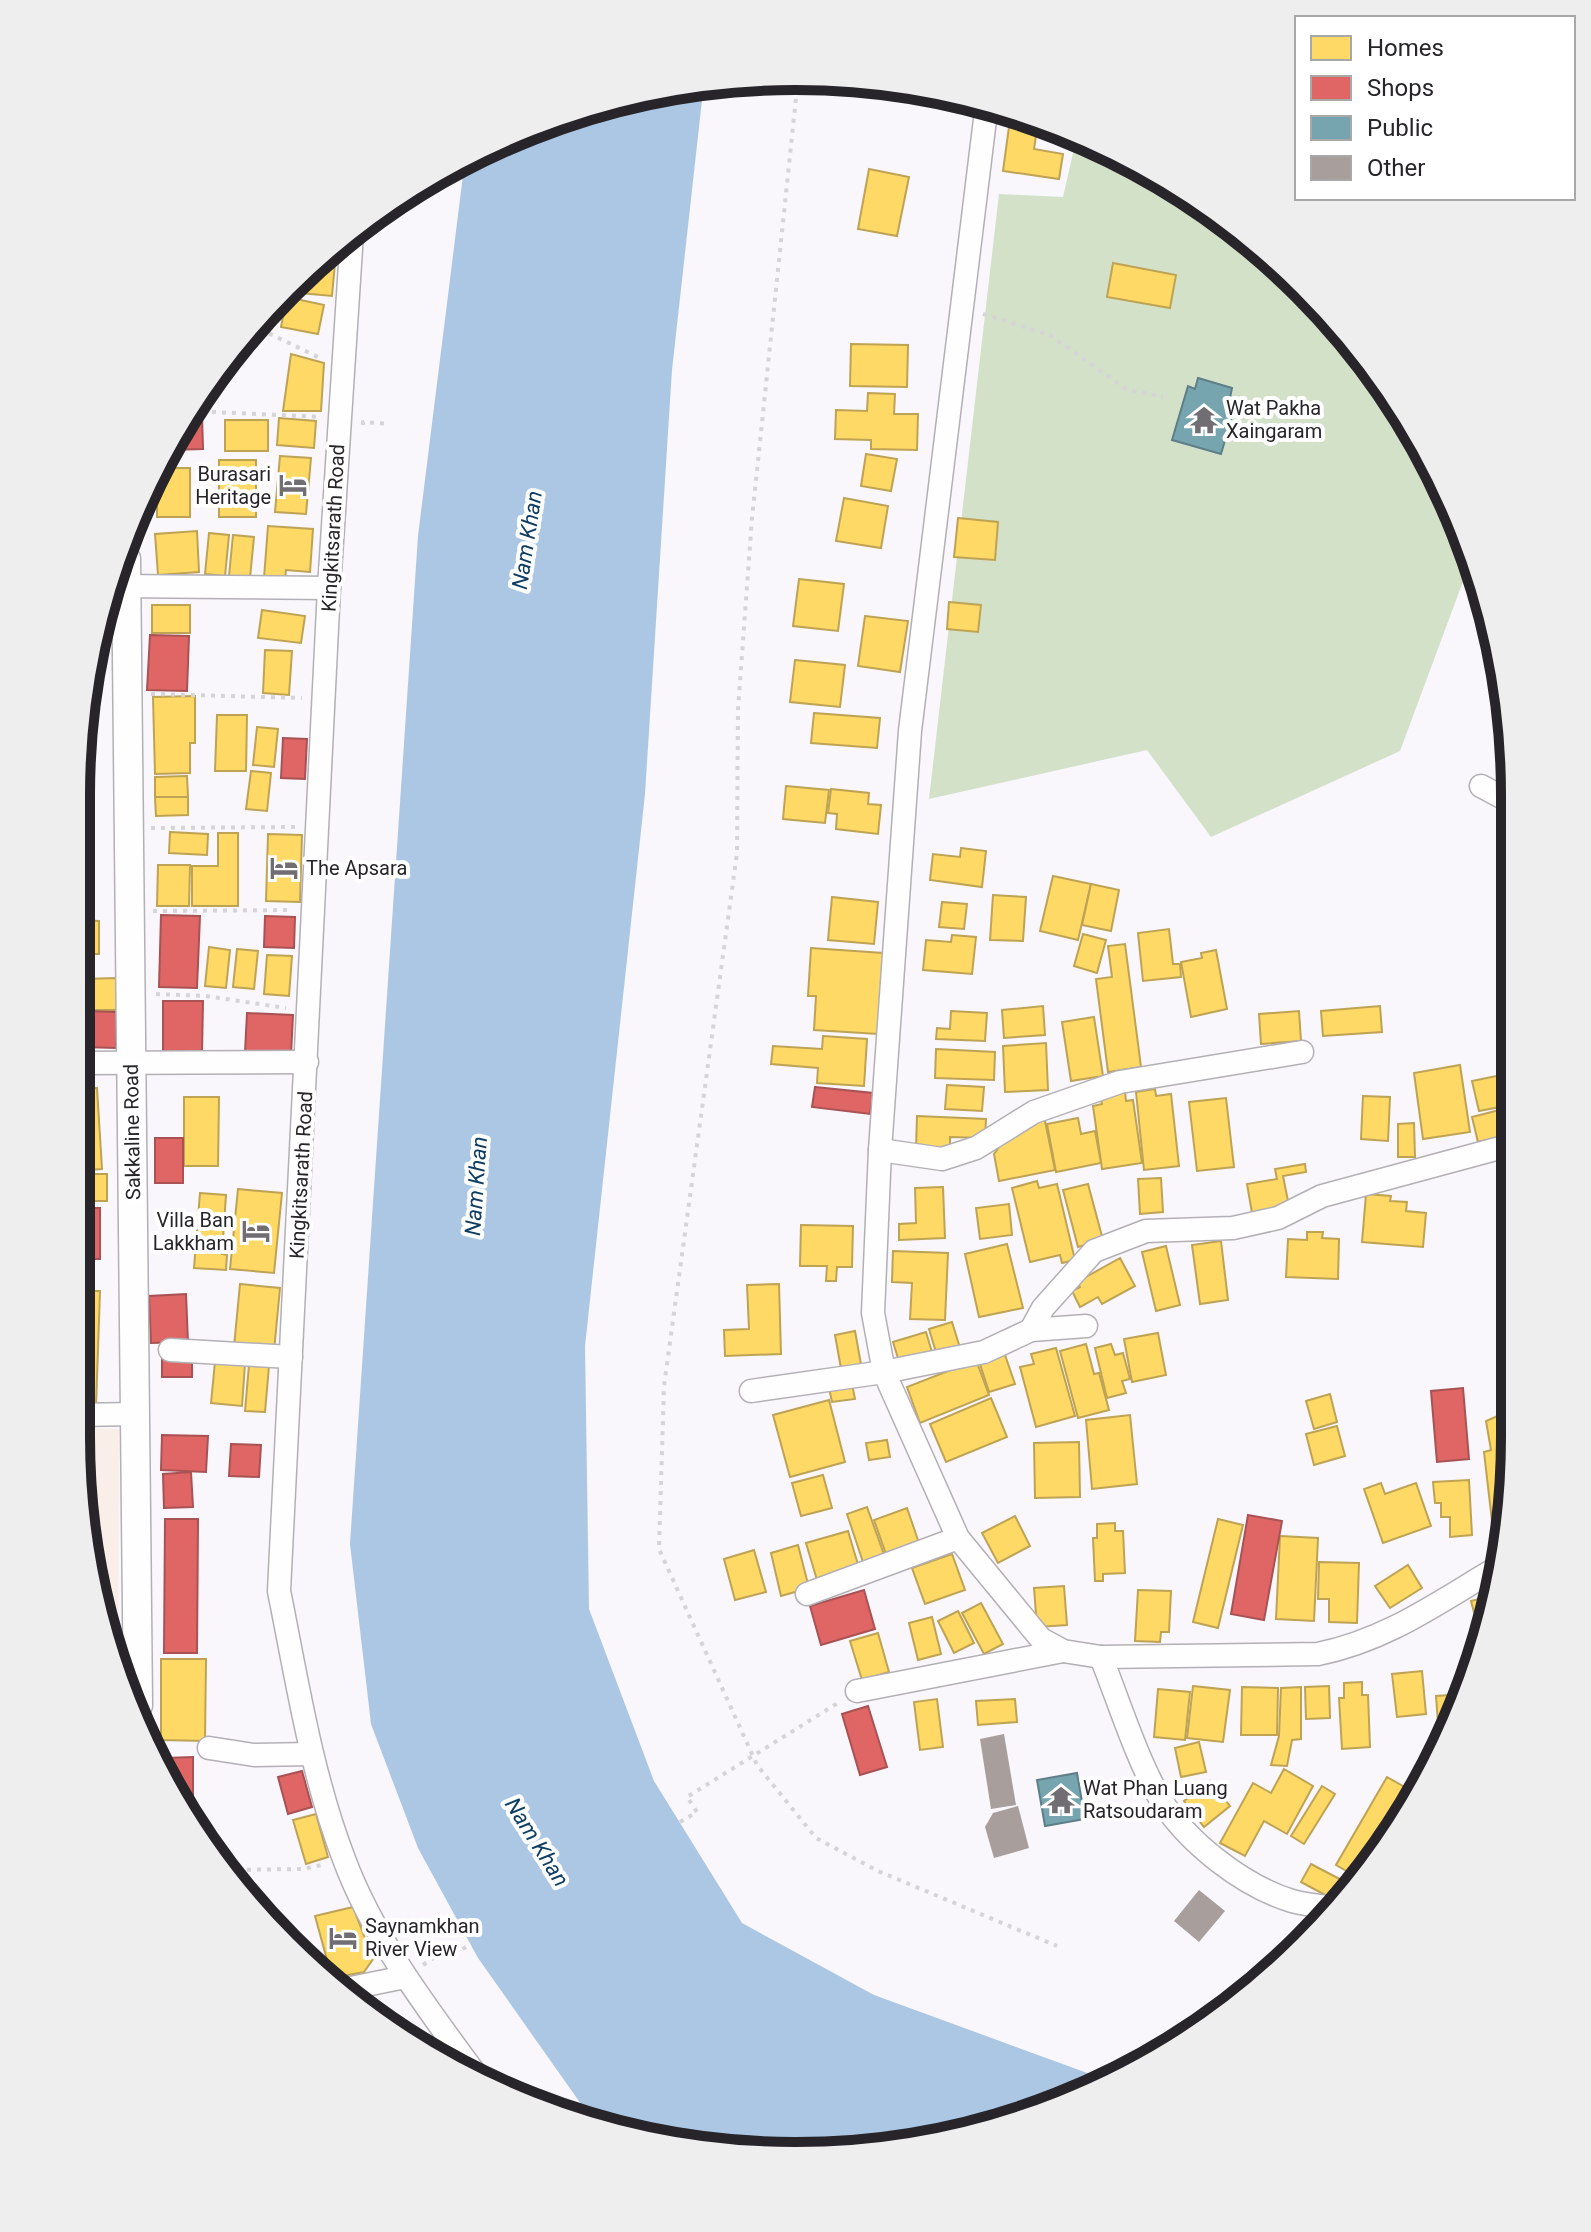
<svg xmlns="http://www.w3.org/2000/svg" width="1591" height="2232" viewBox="0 0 1591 2232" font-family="Roboto,sans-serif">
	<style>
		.education { fill: #faefe8 }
		.forest { fill: #d3e1c9 }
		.water { fill: #abc7e4 }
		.homes { fill: #ffd966; stroke: #bea354; stroke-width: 2 }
		.shops { fill: #e06666; stroke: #a85254; stroke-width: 2 }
		.public { fill: #76a5af; stroke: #5e7f87; stroke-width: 2 }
		.building { fill: #a89f9c }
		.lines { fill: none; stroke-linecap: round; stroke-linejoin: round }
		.minor-casing { stroke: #b3b0b5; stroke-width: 25 }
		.major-casing { stroke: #b3b0b5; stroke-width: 31 }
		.path { stroke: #d5d4d6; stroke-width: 4; stroke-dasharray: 4 6; stroke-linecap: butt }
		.minor { stroke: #fefeff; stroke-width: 22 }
		.major { stroke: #fefeff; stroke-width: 28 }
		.labels { text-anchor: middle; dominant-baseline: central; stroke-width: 8; stroke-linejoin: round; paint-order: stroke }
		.poi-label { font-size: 20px; fill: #272529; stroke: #fff; text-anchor: start }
		.street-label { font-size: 20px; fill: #272529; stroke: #fff }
		.water-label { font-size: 22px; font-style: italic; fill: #103e63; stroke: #fff }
		.rim { fill: none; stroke: #272529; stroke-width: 10 }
	</style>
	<rect width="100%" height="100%" fill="#f9f6fc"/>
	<polygon class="education" points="76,1428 119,1429 118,1661 101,1623"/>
	<polygon class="forest" points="1077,136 1113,150 1233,224 1241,232 1241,237 1251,242 1336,321 1441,478 1468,568 1400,751 1211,837 1147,750 929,799 999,194 1063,197"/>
	<polygon class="water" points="704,82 672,370 645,794 585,1346 589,1609 654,1781 742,1923 874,1995 1112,2082 935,2142 702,2150 593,2121 478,1958 418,1848 371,1724 350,1544 418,536 465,159 564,114"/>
	<g class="homes">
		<polygon points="1011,112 1038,122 1034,149 1063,154 1059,179 1003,171"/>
		<polygon points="869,169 909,177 897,236 858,229"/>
		<polygon points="315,262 335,263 332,296 300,293 301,279"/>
		<polygon points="1113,263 1176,275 1170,308 1107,297"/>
		<polygon points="287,297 324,305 318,334 281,327"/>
		<polygon points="851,344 908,345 907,387 850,386"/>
		<polygon points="291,354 324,363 321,411 283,411"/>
		<polygon points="868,393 895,394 894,414 918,414 917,450 871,449 871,440 835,439 836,410 867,411"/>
		<polygon points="279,418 316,421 314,448 277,445"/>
		<rect x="225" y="420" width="43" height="31"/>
		<polygon points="866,454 897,459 891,491 861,486"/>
		<polygon points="280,456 311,458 306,514 275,512"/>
		<rect x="219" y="460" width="37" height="57"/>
		<polygon points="160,468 190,468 190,517 157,517 157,477"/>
		<polygon points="844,498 888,506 881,548 836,541"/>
		<polygon points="958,518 998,522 995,560 954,557"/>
		<polygon points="268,526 313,529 310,572 286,570 285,579 264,578"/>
		<polygon points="197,531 199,572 158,575 155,534"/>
		<polygon points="209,533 229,535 225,576 205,574"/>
		<polygon points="233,535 254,537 250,578 229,576"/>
		<polygon points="799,579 844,584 838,631 793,626"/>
		<polygon points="949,602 981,605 978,632 947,629"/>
		<rect x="152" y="605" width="38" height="28"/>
		<polygon points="262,610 305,616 301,643 258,638"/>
		<polygon points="865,616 908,621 900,672 858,666"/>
		<polygon points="265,650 292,651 289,695 263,693"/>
		<polygon points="795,660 845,665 840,707 790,702"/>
		<polygon points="195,696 195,743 190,743 190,773 155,774 153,697"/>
		<polygon points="814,713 880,718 877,748 811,743"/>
		<polygon points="217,715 247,715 246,771 215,771"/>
		<polygon points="257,727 278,729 274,767 253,765"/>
		<polygon points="251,771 271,773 267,811 246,809"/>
		<polygon points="187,776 188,797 155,797 155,777"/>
		<polygon points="786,786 829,790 825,823 783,819"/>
		<polygon points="831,789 869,793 868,804 881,805 878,834 836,829 837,814 828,813"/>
		<polygon points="155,797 188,797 188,815 156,816"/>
		<polygon points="170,832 208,834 207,855 169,853"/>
		<polygon points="218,833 238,833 238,906 192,906 192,866 218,866"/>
		<polygon points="268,834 302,835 300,902 266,901"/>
		<polygon points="961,848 986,851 982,887 930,880 933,854 960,857"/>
		<polygon points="158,865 190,865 189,906 157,906"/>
		<polygon points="1053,876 1091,884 1078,940 1040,931"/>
		<polygon points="1091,884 1119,890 1111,931 1082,925"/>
		<polygon points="993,895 1026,897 1023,941 990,940"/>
		<polygon points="832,897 878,902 874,944 828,940"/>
		<polygon points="942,902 967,904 964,929 939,927"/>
		<polygon points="76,920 99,921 99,954 76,954"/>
		<polygon points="1169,929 1173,964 1180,964 1181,977 1143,981 1138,933"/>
		<polygon points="1083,934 1106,940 1097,973 1074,966"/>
		<polygon points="952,935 976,937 972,974 923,970 926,940 951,942"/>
		<polygon points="1125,944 1141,1067 1108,1072 1096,979 1112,977 1108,946"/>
		<polygon points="209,947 230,950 226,988 205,986"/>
		<polygon points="811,948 883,953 878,1034 814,1030 816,996 808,996"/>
		<polygon points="237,949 258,951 254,989 233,987"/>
		<polygon points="1216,950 1227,1009 1191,1017 1181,962 1202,958 1201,953"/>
		<polygon points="267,955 292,956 289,996 264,994"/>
		<polygon points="117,978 117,1010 82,1010 83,979"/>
		<polygon points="1043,1006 1045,1035 1004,1038 1002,1010"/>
		<polygon points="1380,1006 1382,1032 1323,1036 1321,1011"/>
		<polygon points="951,1011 987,1013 985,1041 936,1039 937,1028 950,1029"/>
		<polygon points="1299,1011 1301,1041 1261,1044 1259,1014"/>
		<polygon points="1094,1017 1103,1076 1071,1081 1062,1022"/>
		<polygon points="823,1036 867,1039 864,1086 817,1083 818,1068 771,1064 773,1046 822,1049"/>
		<polygon points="1046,1043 1048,1090 1005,1092 1003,1046"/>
		<polygon points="936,1049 995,1052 994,1080 935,1078"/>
		<polygon points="1460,1065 1470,1132 1423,1139 1414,1073"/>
		<polygon points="1511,1073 1511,1105 1479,1111 1472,1081"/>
		<polygon points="947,1085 984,1087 982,1111 945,1109"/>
		<polygon points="97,1088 102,1169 76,1171 76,1089"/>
		<polygon points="1155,1089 1156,1096 1171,1094 1179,1166 1144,1170 1136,1092"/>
		<polygon points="1125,1092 1126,1101 1133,1100 1142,1163 1102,1169 1093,1106 1102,1104 1100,1096"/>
		<polygon points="1363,1096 1390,1097 1388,1141 1361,1139"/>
		<polygon points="184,1097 219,1097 218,1166 184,1166"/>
		<polygon points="1226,1098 1234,1167 1197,1171 1189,1102"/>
		<polygon points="1511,1107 1511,1134 1478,1142 1472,1117"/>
		<polygon points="917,1116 986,1119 985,1138 950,1137 950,1150 916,1148"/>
		<polygon points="1044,1116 1055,1170 999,1181 994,1154 1014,1127"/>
		<polygon points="1078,1118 1081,1134 1095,1131 1101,1163 1056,1172 1047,1124"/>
		<polygon points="1414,1123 1415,1157 1398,1157 1398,1124"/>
		<polygon points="1305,1164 1306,1172 1283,1176 1289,1206 1252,1213 1247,1184 1277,1179 1275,1169"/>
		<rect x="76" y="1174" width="31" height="27"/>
		<polygon points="1161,1178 1163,1212 1140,1214 1138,1179"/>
		<polygon points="1037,1181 1039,1188 1057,1184 1075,1260 1062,1263 1060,1255 1030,1262 1012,1188"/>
		<polygon points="1088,1184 1103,1240 1078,1247 1063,1190"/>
		<polygon points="943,1187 945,1238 899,1240 899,1224 916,1223 915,1188"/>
		<polygon points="238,1189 282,1193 274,1273 230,1269"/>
		<polygon points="200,1193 226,1195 222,1254 227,1255 226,1270 194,1268"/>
		<polygon points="1366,1194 1391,1196 1390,1201 1407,1202 1406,1211 1426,1213 1423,1247 1362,1242"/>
		<polygon points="1009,1204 1012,1235 980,1239 976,1208"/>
		<polygon points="801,1225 853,1226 852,1267 837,1267 836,1281 826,1281 827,1266 800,1266"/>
		<polygon points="1307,1232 1323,1232 1322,1238 1339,1239 1338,1279 1286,1277 1288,1239 1307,1240"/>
		<polygon points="1221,1241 1228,1300 1200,1304 1192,1245"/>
		<polygon points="1007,1244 1023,1308 979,1317 965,1254"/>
		<polygon points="1166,1246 1180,1305 1156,1311 1142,1252"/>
		<polygon points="893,1251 948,1253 945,1320 910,1319 912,1283 892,1282"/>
		<polygon points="1120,1258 1135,1286 1102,1304 1098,1297 1080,1307 1072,1291 1080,1287 1077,1282"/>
		<polygon points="240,1284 280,1288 274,1351 234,1347"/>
		<polygon points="779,1284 781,1354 725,1356 724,1330 749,1329 747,1285"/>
		<polygon points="76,1291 100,1291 96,1407 76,1406"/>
		<polygon points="952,1322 961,1351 938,1359 929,1329"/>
		<polygon points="855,1331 862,1370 842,1374 835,1335"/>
		<polygon points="926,1332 934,1359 901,1368 893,1342"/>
		<polygon points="1158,1333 1166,1375 1132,1382 1124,1339"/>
		<polygon points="1086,1344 1094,1374 1099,1373 1109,1410 1078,1418 1060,1351"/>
		<polygon points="1111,1344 1115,1355 1123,1353 1130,1379 1122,1381 1126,1393 1107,1398 1095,1348"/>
		<polygon points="1056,1348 1075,1416 1036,1427 1020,1367 1034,1364 1031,1354"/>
		<polygon points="1004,1352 1015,1384 989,1392 979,1361"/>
		<polygon points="976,1360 989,1395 920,1423 907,1387"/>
		<polygon points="215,1362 245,1364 242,1406 211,1403"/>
		<polygon points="249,1365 269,1366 265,1412 245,1411"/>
		<polygon points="852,1384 855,1399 832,1402 829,1388"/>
		<polygon points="1330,1394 1337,1422 1314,1429 1306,1401"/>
		<polygon points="991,1398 1007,1437 946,1462 930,1424"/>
		<polygon points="829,1400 845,1462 790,1477 773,1415"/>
		<polygon points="1502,1414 1513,1483 1506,1527 1493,1530 1484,1452 1491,1450 1486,1421"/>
		<polygon points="1130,1415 1137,1484 1092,1489 1086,1420"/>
		<polygon points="1337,1426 1345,1456 1314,1465 1306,1434"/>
		<polygon points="887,1440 890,1457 869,1460 866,1443"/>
		<polygon points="1079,1442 1080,1497 1035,1498 1034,1443"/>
		<polygon points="823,1475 832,1508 801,1516 792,1483"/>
		<polygon points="1469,1480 1472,1535 1450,1537 1450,1517 1441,1517 1441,1503 1435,1503 1433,1482"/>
		<polygon points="1381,1483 1385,1494 1416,1483 1431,1526 1383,1543 1364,1489"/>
		<polygon points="867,1507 886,1560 865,1568 847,1514"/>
		<polygon points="907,1508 919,1543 886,1554 874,1520"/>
		<polygon points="1015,1516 1030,1546 998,1563 982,1533"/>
		<polygon points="1218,1519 1243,1525 1218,1628 1193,1622"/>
		<polygon points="1115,1523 1115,1531 1123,1531 1125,1573 1103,1574 1103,1581 1095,1581 1093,1538 1097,1538 1097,1524"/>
		<polygon points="848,1531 859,1568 817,1580 806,1543"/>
		<polygon points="1280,1536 1318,1538 1314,1621 1276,1619"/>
		<polygon points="798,1545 809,1588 781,1596 771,1553"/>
		<polygon points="754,1550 766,1592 735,1600 724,1559"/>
		<polygon points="952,1554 965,1590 925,1604 912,1568"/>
		<polygon points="1319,1562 1359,1563 1357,1623 1329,1622 1329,1599 1318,1599"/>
		<polygon points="1408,1565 1422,1588 1390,1608 1375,1586"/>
		<polygon points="1064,1586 1067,1625 1037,1627 1034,1588"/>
		<polygon points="1138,1590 1171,1591 1169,1632 1161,1632 1160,1642 1135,1641"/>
		<polygon points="1495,1595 1492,1611 1475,1616 1471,1601"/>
		<polygon points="981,1603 1003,1644 984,1654 962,1613"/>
		<polygon points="958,1611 974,1643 954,1653 938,1621"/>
		<polygon points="932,1617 941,1654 918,1660 909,1623"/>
		<polygon points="878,1633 889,1672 862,1680 850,1641"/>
		<polygon points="161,1659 206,1659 205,1741 161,1740"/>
		<polygon points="1422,1671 1426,1714 1397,1717 1392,1674"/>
		<polygon points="1362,1682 1362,1695 1368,1695 1370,1747 1342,1749 1339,1698 1344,1698 1344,1683"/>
		<polygon points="1193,1686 1230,1690 1223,1742 1187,1738"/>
		<polygon points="1329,1686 1330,1718 1306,1719 1305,1687"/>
		<polygon points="1242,1687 1278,1688 1277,1735 1241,1735"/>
		<polygon points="1301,1687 1301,1739 1292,1740 1287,1766 1271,1765 1279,1736 1281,1688"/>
		<polygon points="1158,1689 1190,1692 1185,1740 1154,1737"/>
		<polygon points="1464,1694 1448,1735 1439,1736 1436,1696"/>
		<polygon points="937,1699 943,1747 920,1750 914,1702"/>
		<polygon points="1015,1699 1017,1722 978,1725 976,1701"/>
		<polygon points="1199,1742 1206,1772 1181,1777 1175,1748"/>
		<polygon points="1284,1769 1313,1786 1287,1834 1264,1821 1245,1856 1220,1843 1253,1783 1271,1793"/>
		<polygon points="1387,1777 1417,1794 1362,1880 1336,1865"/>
		<polygon points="1210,1781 1230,1806 1204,1827 1184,1801"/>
		<polygon points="1322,1786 1335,1794 1304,1844 1291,1836"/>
		<polygon points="316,1814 328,1857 306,1864 293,1820"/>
		<polygon points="1311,1864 1351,1885 1340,1903 1301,1882"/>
		<polygon points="353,1907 373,1959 364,1972 332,1978 315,1916"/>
	</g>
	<g class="shops">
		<polygon points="202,415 203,449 167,450 173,435 189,416"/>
		<polygon points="150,635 189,636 187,691 147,690"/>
		<polygon points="283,738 307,739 305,779 281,778"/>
		<polygon points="161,915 200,916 197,988 159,987"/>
		<polygon points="265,916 295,917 294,948 264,947"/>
		<polygon points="163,1001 203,1001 202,1053 163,1052"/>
		<polygon points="83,1011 117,1012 116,1048 82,1047"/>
		<polygon points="247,1013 293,1015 291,1055 245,1052"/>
		<polygon points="815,1087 873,1093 870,1114 812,1107"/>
		<rect x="155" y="1138" width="28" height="45"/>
		<rect x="76" y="1208" width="24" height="51"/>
		<polygon points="186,1294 188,1342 151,1343 149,1296"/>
		<rect x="162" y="1356" width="30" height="21"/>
		<polygon points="1463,1388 1469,1459 1437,1462 1431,1391"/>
		<polygon points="162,1435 208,1436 206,1472 161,1470"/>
		<polygon points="231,1444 261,1445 259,1477 229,1476"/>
		<polygon points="191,1472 193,1507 164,1508 163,1474"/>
		<polygon points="1248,1515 1282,1521 1264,1620 1231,1614"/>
		<polygon points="165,1519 198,1519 197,1653 164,1653"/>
		<polygon points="864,1590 875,1629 821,1645 810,1606"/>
		<polygon points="868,1706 887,1767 860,1775 842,1714"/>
		<polygon points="193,1757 193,1812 186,1812 165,1758"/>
		<polygon points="302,1771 312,1807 288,1814 278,1777"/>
	</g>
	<g class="public">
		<polygon points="1198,378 1232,388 1230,398 1237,400 1221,454 1172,440 1188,386 1195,389"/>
		<polygon points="82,732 90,732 84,801 76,800"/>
		<polygon points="76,832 93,834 83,897 76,896"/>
		<polygon points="1077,1773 1085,1819 1045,1826 1037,1780"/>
	</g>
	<g class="building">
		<polygon points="1004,1734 1016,1805 991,1809 980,1739"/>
		<polygon points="1018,1806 1029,1848 994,1858 985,1827 993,1813"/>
		<polygon points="1199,1890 1225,1911 1199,1942 1174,1921"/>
	</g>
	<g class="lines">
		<defs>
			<g id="minor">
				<path d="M987,103L910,731L880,1150L873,1313L884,1372L958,1538L1041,1639L1063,1651L1101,1657L1318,1654C1388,1640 1440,1601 1500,1566"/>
				<path d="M352,233L329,588L279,1591C297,1680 311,1773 344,1859C372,1935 426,2007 474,2072"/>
				<polyline points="116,586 329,588"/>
				<polyline points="1481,786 1509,801"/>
				<polyline points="76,1063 307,1062"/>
				<polyline points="880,1150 942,1159 976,1148 1034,1112 1120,1082 1302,1052"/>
				<polyline points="1086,1326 1031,1330 1043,1308 1094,1251 1146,1231 1233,1228 1278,1218 1322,1196 1511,1145"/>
				<polyline points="170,1350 291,1357"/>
				<polyline points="751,1391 884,1372 984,1352 1031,1330"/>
				<polyline points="76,1415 135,1414"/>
				<polyline points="807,1594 958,1538"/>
				<path d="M1101,1657C1118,1699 1138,1763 1161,1800C1188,1843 1243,1886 1292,1901C1305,1905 1321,1906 1335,1908"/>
				<polyline points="857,1691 1063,1651"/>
				<polyline points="209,1748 254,1755 312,1754"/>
				<polyline points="341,1990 405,1977"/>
			</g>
			<polyline id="major" points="126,559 138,1705"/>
		</defs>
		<use href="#minor" class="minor-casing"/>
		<use href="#major" class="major-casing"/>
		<g class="path">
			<polyline points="798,79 752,518 738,709 737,853 664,1386 659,1549 757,1765 816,1838 878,1871 1057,1946"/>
			<polyline points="983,314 1050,335 1126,389 1163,397"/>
			<polyline points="260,329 322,359"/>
			<polyline points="192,411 321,417"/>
			<polyline points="363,425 363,422 389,424"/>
			<polyline points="151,694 302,698"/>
			<polyline points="86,696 102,694"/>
			<polyline points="151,828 298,827"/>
			<polyline points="153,911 293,910"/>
			<polyline points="156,994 206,996 286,1008"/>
			<polyline points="680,1822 697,1812 687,1797 841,1701"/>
			<polyline points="227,1870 303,1869 326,1864"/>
			<polyline points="423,1965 456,1943 461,1950 471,1944"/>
		</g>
		<use href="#minor" class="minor"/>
		<use href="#major" class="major"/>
	</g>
	<defs>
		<symbol id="temple-bare" viewBox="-9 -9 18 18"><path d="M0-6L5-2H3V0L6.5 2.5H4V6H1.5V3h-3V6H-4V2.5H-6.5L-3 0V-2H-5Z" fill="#706e73" stroke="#fff" stroke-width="2.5" paint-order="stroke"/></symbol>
		<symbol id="hotel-bare" viewBox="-9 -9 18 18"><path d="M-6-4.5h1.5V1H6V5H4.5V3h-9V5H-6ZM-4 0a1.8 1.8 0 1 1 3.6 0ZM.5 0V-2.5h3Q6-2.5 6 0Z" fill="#706e73" stroke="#fff" stroke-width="2.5" paint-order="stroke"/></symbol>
	</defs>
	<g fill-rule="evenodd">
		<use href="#temple-bare" x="1184" y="400" width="40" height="40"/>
		<use href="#hotel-bare" x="273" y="465" width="40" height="40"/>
		<use href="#hotel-bare" x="264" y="848" width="40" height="40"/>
		<use href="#hotel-bare" x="236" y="1211" width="40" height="40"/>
		<use href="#temple-bare" x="1041" y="1780" width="40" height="40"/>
		<use href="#hotel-bare" x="323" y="1918" width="40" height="40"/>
	</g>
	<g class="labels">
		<g class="poi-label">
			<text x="1226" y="408">Wat Pakha<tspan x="1226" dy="23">Xaingaram</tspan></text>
			<text x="271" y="474" text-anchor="end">Burasari<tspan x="271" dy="23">Heritage</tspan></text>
			<text x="306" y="868">The Apsara</text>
			<text x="234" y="1220" text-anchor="end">Villa Ban<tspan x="234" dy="23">Lakkham</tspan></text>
			<text x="1083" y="1788">Wat Phan Luang<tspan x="1083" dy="23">Ratsoudaram</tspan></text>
			<text x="365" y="1926">Saynamkhan<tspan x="365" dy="23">River View</tspan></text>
		</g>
		<g class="street-label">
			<text transform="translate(333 528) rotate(-87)">Kingkitsarath Road</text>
			<text transform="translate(132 1132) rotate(-91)">Sakkaline Road</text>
			<text transform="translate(301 1175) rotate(-87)">Kingkitsarath Road</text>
		</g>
		<g class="water-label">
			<text transform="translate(527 540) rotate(-81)">Nam Khan</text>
			<text transform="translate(476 1186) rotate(-86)">Nam Khan</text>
			<text transform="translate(537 1842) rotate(58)">Nam Khan</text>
		</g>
	</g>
	<path d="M0 0H1591V2232H0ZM795 90H796A705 705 0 0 1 1501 795V1437A705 705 0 0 1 796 2142H795A705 705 0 0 1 90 1437V795A705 705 0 0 1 795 90Z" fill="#eee" fill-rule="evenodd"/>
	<path class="rim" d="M795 90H796A705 705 0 0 1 1501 795V1437A705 705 0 0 1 796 2142H795A705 705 0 0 1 90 1437V795A705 705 0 0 1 795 90Z"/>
	<rect x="1295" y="16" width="280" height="184" fill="#ffffff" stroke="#a9a8a9" stroke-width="2"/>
	<rect x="1311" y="36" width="40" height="24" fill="#ffd966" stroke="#a9a8a9" stroke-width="2"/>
	<text x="1367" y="56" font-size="24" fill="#272529">Homes</text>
	<rect x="1311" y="76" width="40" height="24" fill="#e06666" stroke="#a9a8a9" stroke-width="2"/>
	<text x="1367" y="96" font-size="24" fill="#272529">Shops</text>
	<rect x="1311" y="116" width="40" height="24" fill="#76a5af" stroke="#a9a8a9" stroke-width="2"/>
	<text x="1367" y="136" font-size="24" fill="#272529">Public</text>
	<rect x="1311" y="156" width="40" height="24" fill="#a89f9c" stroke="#a9a8a9" stroke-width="2"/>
	<text x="1367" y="176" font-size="24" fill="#272529">Other</text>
</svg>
